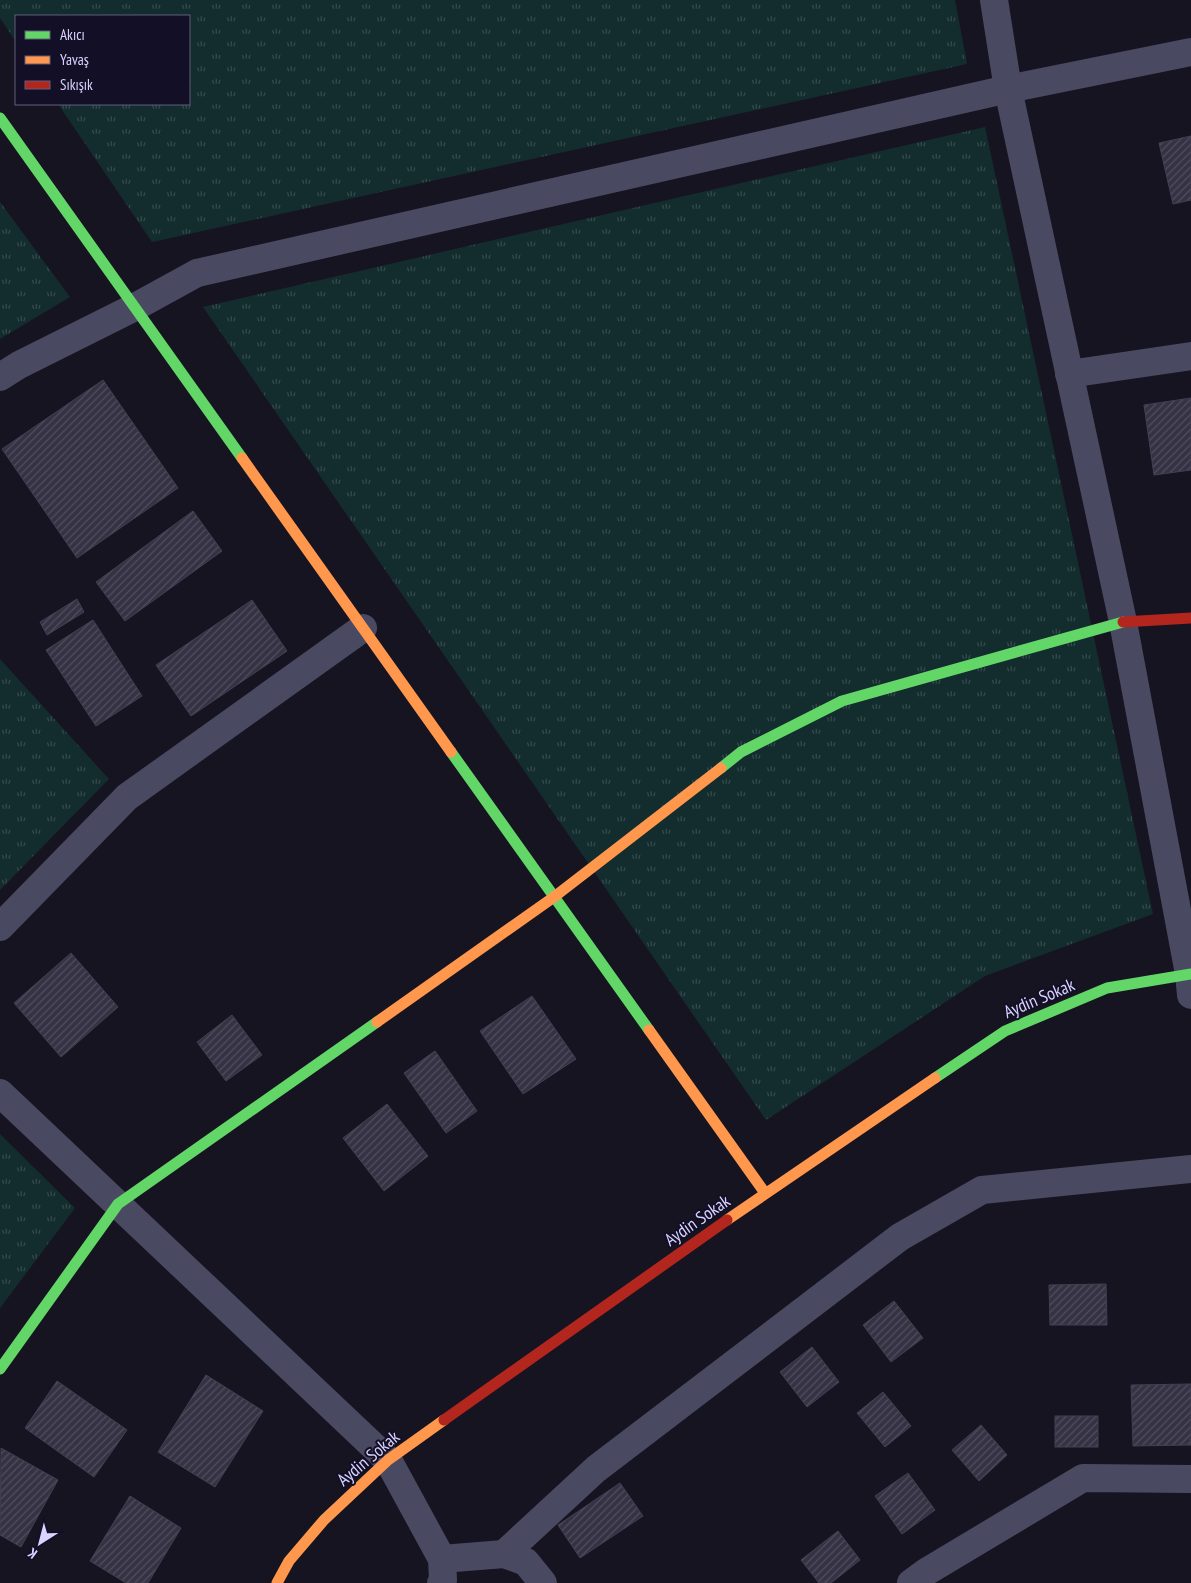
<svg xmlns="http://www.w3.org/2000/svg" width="1191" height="1583" viewBox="0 0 1191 1583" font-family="'PT Sans Narrow',sans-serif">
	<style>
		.grass { fill: url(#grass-tufts) }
		.building { fill: url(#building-hatch); stroke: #433f54 }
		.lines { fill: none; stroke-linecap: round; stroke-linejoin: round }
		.street { stroke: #4a4962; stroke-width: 28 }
		.fast { stroke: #63d668; stroke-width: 11 }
		.slow { stroke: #ff974d; stroke-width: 11 }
		.jam { stroke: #b3261e; stroke-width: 11 }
		.labels { text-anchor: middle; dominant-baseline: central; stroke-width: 4; stroke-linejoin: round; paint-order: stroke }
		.street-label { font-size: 18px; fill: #d9d4ff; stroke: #130f26 }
	</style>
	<defs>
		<pattern id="grass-tufts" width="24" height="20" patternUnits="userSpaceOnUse" patternTransform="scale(1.25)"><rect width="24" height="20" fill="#132c2d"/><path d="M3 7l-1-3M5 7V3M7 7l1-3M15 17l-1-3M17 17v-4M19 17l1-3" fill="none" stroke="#354a4c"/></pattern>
		<pattern id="building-hatch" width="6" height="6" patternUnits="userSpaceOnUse" patternTransform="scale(1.25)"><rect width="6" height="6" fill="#343243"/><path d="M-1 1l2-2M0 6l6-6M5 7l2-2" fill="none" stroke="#514f5f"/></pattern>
	</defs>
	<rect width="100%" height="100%" fill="#161421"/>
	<g class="grass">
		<polygon points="0,0 955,0 967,64 152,242 58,104 189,104 189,16 16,16 16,42 0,18"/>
		<polygon points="985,127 1153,914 985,976 766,1120 203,307"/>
		<polygon points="0,202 70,297 0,339"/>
		<polygon points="0,659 109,779 0,890"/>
		<polygon points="0,1134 75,1208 0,1308"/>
	</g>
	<g class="building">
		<polygon points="1191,136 1191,200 1173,204 1159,143"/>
		<polygon points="103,380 178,488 77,558 2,449"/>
		<polygon points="1191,398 1191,470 1154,475 1144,405"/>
		<polygon points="193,511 222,551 125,621 96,582"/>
		<polygon points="77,599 84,612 47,635 40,622"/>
		<polygon points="252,600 287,651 191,716 156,665"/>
		<polygon points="93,620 142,696 96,726 46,650"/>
		<polygon points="71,953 118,1007 61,1057 14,1003"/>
		<polygon points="532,996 576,1059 523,1094 480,1031"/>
		<polygon points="232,1015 262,1055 226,1081 197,1042"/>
		<polygon points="435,1051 477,1111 446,1133 404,1073"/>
		<polygon points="387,1104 428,1156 384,1191 343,1138"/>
		<polygon points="1106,1284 1107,1325 1050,1325 1049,1285"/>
		<polygon points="894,1301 923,1338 891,1362 863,1325"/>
		<polygon points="812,1347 839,1382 807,1407 780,1372"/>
		<polygon points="206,1375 263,1411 215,1487 158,1452"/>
		<polygon points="57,1381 127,1430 94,1477 25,1428"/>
		<polygon points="1191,1384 1191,1445 1133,1446 1131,1385"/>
		<polygon points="883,1392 911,1426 885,1447 857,1413"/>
		<rect x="1055" y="1416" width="43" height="31"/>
		<polygon points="981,1425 1007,1455 979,1481 952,1450"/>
		<polygon points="1,1448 58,1480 21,1547 0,1535"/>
		<polygon points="908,1473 935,1510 902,1534 875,1496"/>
		<polygon points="620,1483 643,1516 580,1558 558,1525"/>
		<polygon points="130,1496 181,1528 148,1583 126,1583 90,1561"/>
		<polygon points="838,1531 860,1560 831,1583 819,1583 801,1560"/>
	</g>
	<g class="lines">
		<g class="street">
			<polyline points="994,0 1008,89 1123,622 1189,974 1191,995"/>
			<polyline points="1069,374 1191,356"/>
			<polyline points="0,377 19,365 135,307 197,273 1008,89 1191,52"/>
			<polyline points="0,927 127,797 363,628"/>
			<polyline points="0,1093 388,1460 442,1559 443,1580 441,1583"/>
			<polyline points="504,1554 596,1469 900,1237 982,1190 1191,1169"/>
			<polyline points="442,1559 504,1554 526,1562 543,1583"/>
			<polyline points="911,1583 926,1572 1083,1478 1191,1479"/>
		</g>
		<g class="fast">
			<polyline points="0,118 242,458"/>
			<polyline points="451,752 649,1030"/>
			<polyline points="721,768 741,752 842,701 1123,622"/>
			<polyline points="935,1078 1005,1031 1107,988 1191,974"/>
			<polyline points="0,1369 118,1204 377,1022"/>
		</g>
		<g class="slow">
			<polyline points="242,458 451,752"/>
			<polyline points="377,1022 554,897 721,768"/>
			<polyline points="649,1030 765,1193"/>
			<polyline points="727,1220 935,1078"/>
			<polyline points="277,1583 289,1561 324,1520 388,1460 444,1420"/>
		</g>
		<g class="jam">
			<polyline points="1123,622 1191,618"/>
			<polyline points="444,1420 727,1220"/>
		</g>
	</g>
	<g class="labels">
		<g class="street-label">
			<text transform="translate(1039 998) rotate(-23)">Aydin Sokak</text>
			<text transform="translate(697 1220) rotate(-35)">Aydin Sokak</text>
			<text transform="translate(368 1458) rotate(-40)">Aydin Sokak</text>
		</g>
	</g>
	<rect x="15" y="15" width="175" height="90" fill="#130f26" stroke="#625e7d"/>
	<rect x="25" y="31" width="25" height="8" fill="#63d668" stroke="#625e7d"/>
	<text x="60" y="40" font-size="15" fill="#d9d4ff">Akıcı</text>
	<rect x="25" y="56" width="25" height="8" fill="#ff974d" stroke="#625e7d"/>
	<text x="60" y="65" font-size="15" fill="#d9d4ff">Yavaş</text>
	<rect x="25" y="81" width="25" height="8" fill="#b3261e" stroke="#625e7d"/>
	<text x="60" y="90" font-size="15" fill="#d9d4ff">Sıkışık</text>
	<g transform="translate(40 1543) rotate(216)" stroke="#130f26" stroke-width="4" paint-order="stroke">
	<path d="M0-4L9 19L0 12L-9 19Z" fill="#d9d4ff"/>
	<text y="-8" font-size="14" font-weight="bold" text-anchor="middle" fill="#d9d4ff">K</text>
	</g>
</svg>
